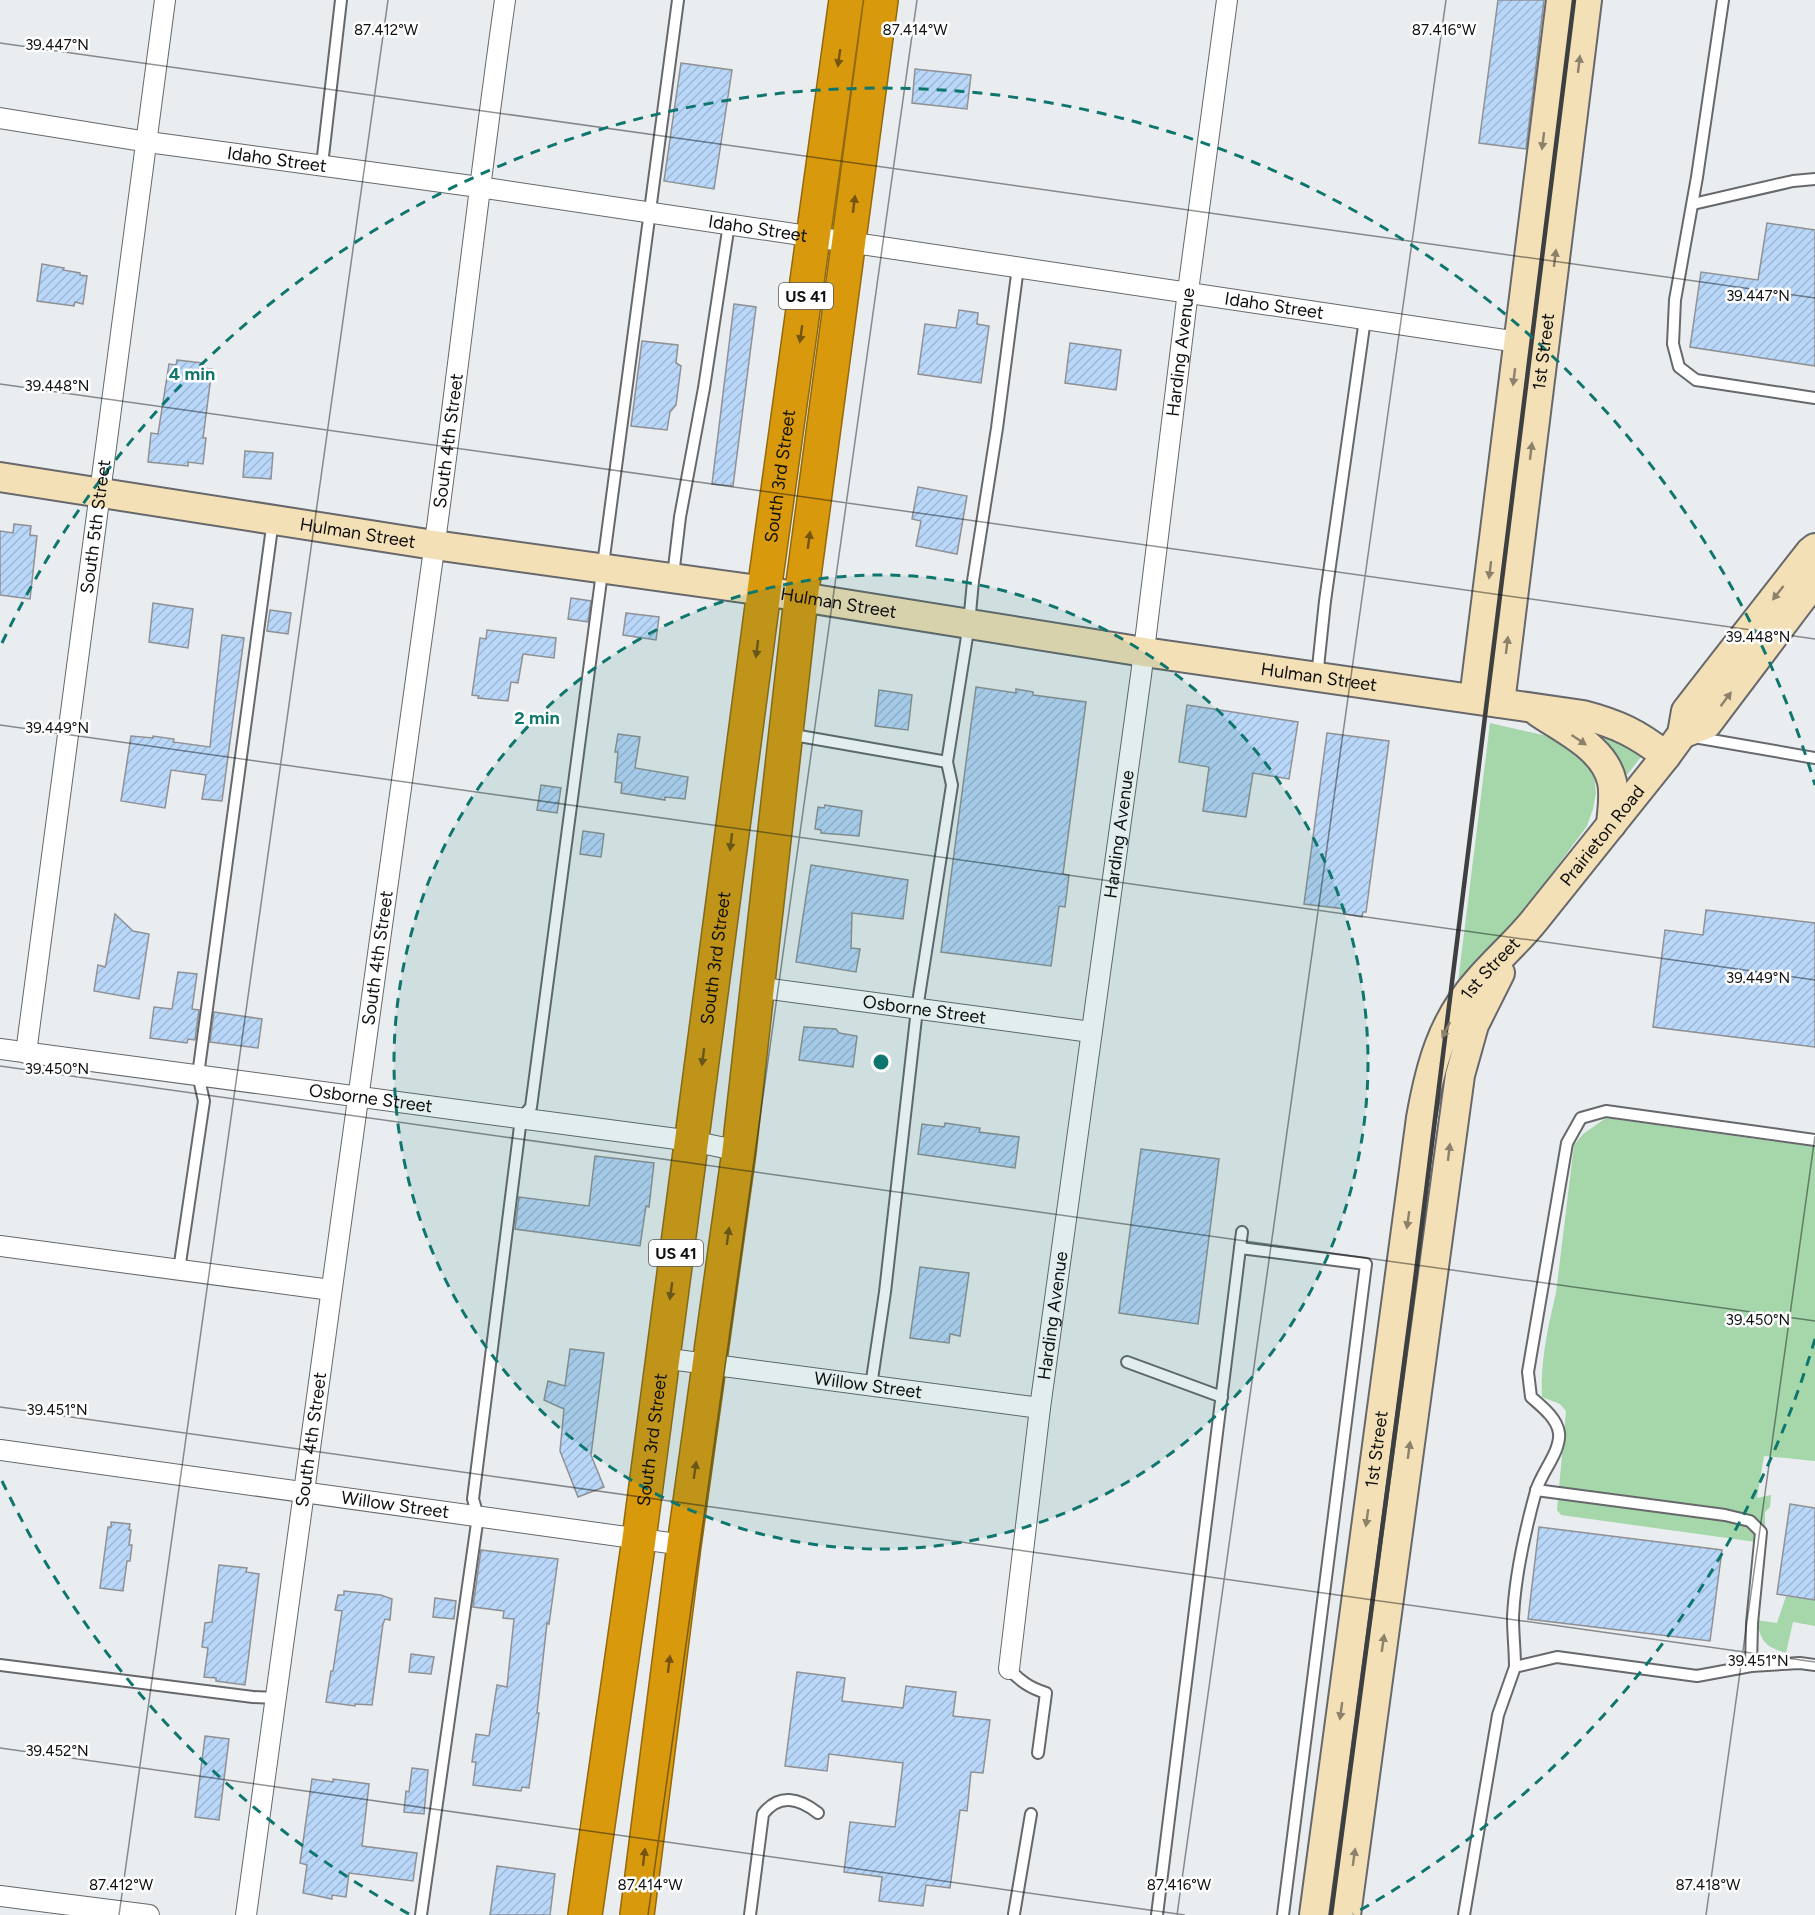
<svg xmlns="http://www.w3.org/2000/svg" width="1815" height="1915" viewBox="0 0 1815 1915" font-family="Figtree,sans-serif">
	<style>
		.green { fill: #a5d7aa }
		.building { fill: url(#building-hatch); stroke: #8f9194; stroke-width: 1.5 }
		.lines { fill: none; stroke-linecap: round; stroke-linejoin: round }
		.lane-casing { stroke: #66686b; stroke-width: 14 }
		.street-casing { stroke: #66686b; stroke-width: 22 }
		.secondary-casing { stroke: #66686b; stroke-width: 32 }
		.highway-casing { stroke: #92690e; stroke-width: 36 }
		.lane { stroke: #fff; stroke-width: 10 }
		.street { stroke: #fff; stroke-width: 20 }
		.secondary { stroke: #f4e0b6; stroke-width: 28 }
		.highway { stroke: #d9990d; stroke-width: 33 }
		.rail { stroke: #3e3f41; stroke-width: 4.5 }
		.oneway { fill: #74540e }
		.oneway2 { fill: #8c826b }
		.ticks { fill: none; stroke: #0e0f10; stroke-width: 1.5; stroke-opacity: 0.45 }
		.ring { fill: none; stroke: #0f766e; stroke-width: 3; stroke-dasharray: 10 8 }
		.labels { text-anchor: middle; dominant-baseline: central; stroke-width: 5; stroke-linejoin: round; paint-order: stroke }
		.shield { fill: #fff; stroke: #565758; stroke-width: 1.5 }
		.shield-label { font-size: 16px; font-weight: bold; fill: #0e0f10 }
		.street-label { font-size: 18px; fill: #0e0f10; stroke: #fff }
		.ticks-label { font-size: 15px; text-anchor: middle; fill: #0e0f10; stroke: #fff; stroke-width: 5; stroke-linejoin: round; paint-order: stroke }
		.centre { fill: #0f766e; stroke: #fff; stroke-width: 3 }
		.ring-label { font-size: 18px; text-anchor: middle; font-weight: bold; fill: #0f766e; stroke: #fff; stroke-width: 5; stroke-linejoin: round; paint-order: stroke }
	</style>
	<defs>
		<pattern id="building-hatch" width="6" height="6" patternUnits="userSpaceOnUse" patternTransform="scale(1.5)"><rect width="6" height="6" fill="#b9d7f9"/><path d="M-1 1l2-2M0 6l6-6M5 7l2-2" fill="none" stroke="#9eb7d4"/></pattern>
	</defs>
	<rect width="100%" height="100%" fill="#eaedf0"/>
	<g class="green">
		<polygon points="1490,723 1560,739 1591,768 1594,777 1596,793 1593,809 1587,826 1508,933 1457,990"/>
		<path d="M1575,727C1600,732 1621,740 1641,757L1627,775L1619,763Z"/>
		<path d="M1606,1118L1815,1147V1461L1764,1456L1757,1498L1771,1495L1770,1507L1765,1512V1528L1755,1525L1756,1542L1561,1515L1557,1510L1566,1411L1560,1404L1542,1397C1540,1363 1548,1326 1556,1293L1574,1145L1583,1134Z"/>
		<path d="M1786,1596L1815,1600V1626L1793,1622L1786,1653C1764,1646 1762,1642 1756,1620L1777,1623Z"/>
	</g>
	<g class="building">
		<polygon points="1498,0 1544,0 1526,149 1479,143"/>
		<polygon points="681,63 732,70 714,189 664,181"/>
		<polygon points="915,69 971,75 967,109 912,103"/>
		<polygon points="1767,223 1815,230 1815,366 1690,347 1701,272 1758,280"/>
		<polygon points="42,264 64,268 63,270 80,273 80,275 87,276 83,304 75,302 74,306 37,301"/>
		<polygon points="734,304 756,307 733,486 712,484"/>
		<polygon points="959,310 978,313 977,324 989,326 981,383 918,374 925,324 956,328"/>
		<polygon points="642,341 678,345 676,363 681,366 676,405 670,412 667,430 631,426"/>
		<polygon points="1070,343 1121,350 1116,390 1065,383"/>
		<polygon points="177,360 202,363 201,368 212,369 203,438 206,438 203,464 188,462 188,466 148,462 151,433 158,434 169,364 176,365"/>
		<polygon points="245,451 273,453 271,479 243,477"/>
		<polygon points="918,487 967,496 957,554 916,546 921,521 912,519"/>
		<polygon points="14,524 31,526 30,535 37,536 30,599 0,595 0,531 13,533"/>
		<polygon points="571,598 591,601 588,622 568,619"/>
		<polygon points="153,603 193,609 188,648 149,642"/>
		<polygon points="270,610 291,613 288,634 267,631"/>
		<polygon points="626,613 659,617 656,640 623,635"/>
		<polygon points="487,630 556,638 554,658 523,654 518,683 511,682 508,701 478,698 479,696 472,695 480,638 486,639"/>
		<polygon points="222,635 244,638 222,801 202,799 206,775 171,770 165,808 121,801 131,736 153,738 153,736 174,739 173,742 210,747"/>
		<polygon points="976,687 1016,693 1016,689 1033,692 1033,695 1086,702 1063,874 1069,875 1065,907 1059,906 1051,966 941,952"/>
		<polygon points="879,690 912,695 908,730 875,726"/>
		<polygon points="1187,705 1298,722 1289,779 1253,773 1246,817 1203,811 1209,767 1179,762"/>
		<polygon points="1327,733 1389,741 1366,912 1363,912 1362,917 1344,914 1345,909 1304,904"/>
		<polygon points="618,734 640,737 635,768 688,777 685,799 665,797 665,800 621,793 622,783 615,782 618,752 615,752"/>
		<polygon points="541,785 561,788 557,813 537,810"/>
		<polygon points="825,805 862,811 859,836 821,833 821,830 815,829 818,807 824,808"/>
		<polygon points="583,831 604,834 601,857 580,854"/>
		<polygon points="811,865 908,880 903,919 852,913 851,948 860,949 856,972 796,962"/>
		<polygon points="1706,910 1815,923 1815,1047 1653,1027 1665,930 1703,935"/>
		<polygon points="115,914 133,931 149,934 139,999 94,991 98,965 105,967 106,964"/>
		<polygon points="178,972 197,974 192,1009 199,1010 195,1040 188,1039 187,1043 150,1038 154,1007 172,1009"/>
		<polygon points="214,1012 262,1019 258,1048 210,1042"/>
		<polygon points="804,1027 836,1029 839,1033 857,1036 853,1067 799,1060"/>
		<polygon points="945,1123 980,1128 979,1132 1019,1137 1015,1168 918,1154 922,1124 944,1127"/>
		<polygon points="1141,1149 1219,1159 1198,1324 1119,1313"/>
		<polygon points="595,1156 654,1163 649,1207 646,1206 640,1246 515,1229 519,1197 589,1206"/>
		<polygon points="920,1267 969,1273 960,1336 950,1334 949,1343 910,1338"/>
		<polygon points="570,1349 604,1353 591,1455 604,1487 578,1497 560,1451 564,1409 544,1400 548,1381 565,1386"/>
		<polygon points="1790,1504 1815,1508 1815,1600 1777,1594"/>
		<polygon points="111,1522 130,1524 129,1530 131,1530 129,1545 132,1545 130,1561 127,1561 123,1591 100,1588 108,1527 111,1527"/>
		<polygon points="1539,1527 1722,1550 1710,1641 1528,1619"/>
		<polygon points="481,1550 558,1559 549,1624 547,1623 537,1713 539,1713 529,1788 522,1787 521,1791 473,1785 476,1762 472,1762 476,1734 489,1736 497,1685 507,1687 514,1619 503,1618 504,1611 473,1607"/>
		<polygon points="219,1565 247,1568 246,1572 259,1574 245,1685 216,1681 216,1678 204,1677 208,1648 202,1647 205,1623 212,1622"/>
		<polygon points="344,1591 381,1595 392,1599 390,1620 385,1619 383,1624 372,1705 355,1704 355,1706 326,1702 331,1671 333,1671 342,1611 335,1610 338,1595 344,1595"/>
		<polygon points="435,1598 456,1601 454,1619 433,1617"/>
		<polygon points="411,1654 434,1657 431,1674 409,1672"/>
		<polygon points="797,1672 845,1678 842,1701 903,1708 906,1686 956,1692 953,1716 990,1720 983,1773 971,1772 967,1811 960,1810 950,1888 926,1885 923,1906 879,1901 882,1877 844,1872 850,1822 895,1827 903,1763 829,1754 827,1771 785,1766"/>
		<polygon points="205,1736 229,1739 219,1820 195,1817"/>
		<polygon points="412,1768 428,1770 424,1814 404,1812 406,1791 409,1792"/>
		<polygon points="312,1779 333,1782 333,1779 369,1784 362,1846 417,1853 413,1881 349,1873 346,1897 332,1895 332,1899 303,1893 307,1865 300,1863"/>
		<polygon points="497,1866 555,1874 550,1915 490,1915"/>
	</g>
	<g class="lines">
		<defs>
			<g id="lane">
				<polyline points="1723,0 1697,177 1675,300 1673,344 1679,367 1696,380 1815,398"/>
				<polyline points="322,165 341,0"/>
				<polyline points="1693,204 1793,181 1815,179"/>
				<polyline points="673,576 680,517 704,388 729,224"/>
				<polyline points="1317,677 1325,601 1365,319"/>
				<polyline points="788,734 947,762"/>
				<polyline points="1694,737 1815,758"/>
				<polyline points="1240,1248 1366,1264 1283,1915"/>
				<polyline points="179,1270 204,1101 198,1075 273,520"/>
				<polyline points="1127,1362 1222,1397"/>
				<polyline points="871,1386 885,1292 917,1009 952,785 947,762 969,624 973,581 997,428 1018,267"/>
				<polyline points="1536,1490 1725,1515 1750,1521 1761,1532 1752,1623 1751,1666"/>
				<polyline points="0,1665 253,1697 276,1698"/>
				<path d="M1515,1667C1515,1651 1513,1634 1513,1617C1515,1575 1525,1531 1536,1491C1541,1473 1561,1451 1559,1433C1557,1418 1541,1406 1531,1397L1528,1372L1567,1143L1581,1118L1606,1111L1815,1140"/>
				<path d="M1009,1669C1020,1681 1030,1688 1046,1693L1038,1753"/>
				<polyline points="1014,1914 1031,1814"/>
				<polyline points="421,1915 478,1516 473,1499 521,1118 531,1107 678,0"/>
				<path d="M750,1915L763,1814C779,1793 799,1798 818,1813"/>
				<polyline points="1157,1915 1242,1232"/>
				<polyline points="1464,1915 1498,1715 1515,1667 1557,1657 1697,1676 1751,1666 1800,1663 1815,1665"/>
			</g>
			<g id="street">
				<path id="s1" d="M0,118L148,142L479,187L1518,342"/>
				<path id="s2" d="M756,987L1091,1032"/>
				<path id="s3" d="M0,1049L692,1141L739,1151"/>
				<path id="s4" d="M26,1053L165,0"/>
				<polyline points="0,1246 331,1290"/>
				<path id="s5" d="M662,1358L1040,1408"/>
				<path id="s6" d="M0,1450L684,1545"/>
				<path id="s7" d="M1009,1669L1040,1408L1141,675L1188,291L1227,0"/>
				<polyline points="0,1896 149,1915"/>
				<path id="s8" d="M246,1915C308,1460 371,1004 434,549C459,366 479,183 505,0"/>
			</g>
			<g id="secondary">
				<path id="s9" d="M0,477L434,545L764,591L1144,652L1583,715C1618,724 1638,734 1666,756"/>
				<polyline points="1474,699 1561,0"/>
				<path id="s10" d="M1500,703L1587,0"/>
				<path d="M1538,712C1564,730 1605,748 1612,782C1615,796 1612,811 1611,825"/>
				<polyline points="1682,734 1707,724 1815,581"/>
				<path id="s11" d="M1314,1915L1421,1118C1430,1067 1442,1021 1478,981C1496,960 1517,942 1534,921C1578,866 1622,811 1666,756L1682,734L1686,711L1810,552L1815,548"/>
				<polyline points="1346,1915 1460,1075 1474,1025 1500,973"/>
			</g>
			<g id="highway">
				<path id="s12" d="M585,1915L639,1539L764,591L846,0"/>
				<polyline points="637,1915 684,1545 739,1151 801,598 881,0"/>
			</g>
		</defs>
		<use href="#lane" class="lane-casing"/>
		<use href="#street" class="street-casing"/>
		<use href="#secondary" class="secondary-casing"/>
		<use href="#highway" class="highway-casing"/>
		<use href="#lane" class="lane"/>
		<use href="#street" class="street"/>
		<use href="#secondary" class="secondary"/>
		<use href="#highway" class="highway"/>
		<polyline class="rail" points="1331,1915 1414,1288 1574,0"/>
	</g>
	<defs><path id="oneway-solid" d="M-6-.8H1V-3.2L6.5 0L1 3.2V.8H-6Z" transform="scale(1.5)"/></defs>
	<g class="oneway">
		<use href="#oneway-solid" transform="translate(839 58) rotate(98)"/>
		<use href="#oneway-solid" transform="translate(854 204) rotate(-83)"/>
		<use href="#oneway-solid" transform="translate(801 334) rotate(98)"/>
		<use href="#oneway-solid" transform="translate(809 540) rotate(-82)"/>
		<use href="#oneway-solid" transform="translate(757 649) rotate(97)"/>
		<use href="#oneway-solid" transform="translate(731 842) rotate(97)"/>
		<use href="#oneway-solid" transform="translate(703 1057) rotate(97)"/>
		<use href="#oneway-solid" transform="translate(728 1236) rotate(-82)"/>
		<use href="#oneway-solid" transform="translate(671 1291) rotate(98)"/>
		<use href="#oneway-solid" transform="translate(695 1470) rotate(-82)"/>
		<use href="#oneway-solid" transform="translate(669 1664) rotate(-83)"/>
		<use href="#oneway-solid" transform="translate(644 1857) rotate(-83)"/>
	</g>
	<g class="oneway2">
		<use href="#oneway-solid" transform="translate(1579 64) rotate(-83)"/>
		<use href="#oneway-solid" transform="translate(1543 141) rotate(97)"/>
		<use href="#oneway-solid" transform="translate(1555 258) rotate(-83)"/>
		<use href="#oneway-solid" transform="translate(1514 377) rotate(97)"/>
		<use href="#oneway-solid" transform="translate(1531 451) rotate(-83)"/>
		<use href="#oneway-solid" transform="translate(1490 570) rotate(97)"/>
		<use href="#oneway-solid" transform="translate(1778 593) rotate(128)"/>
		<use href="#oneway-solid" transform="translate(1507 645) rotate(-83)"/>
		<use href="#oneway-solid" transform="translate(1726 699) rotate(-53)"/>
		<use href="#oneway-solid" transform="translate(1579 740) rotate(34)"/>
		<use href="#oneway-solid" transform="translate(1446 1030) rotate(117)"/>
		<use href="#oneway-solid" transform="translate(1449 1152) rotate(-83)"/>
		<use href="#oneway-solid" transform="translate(1408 1220) rotate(98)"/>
		<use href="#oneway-solid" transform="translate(1409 1450) rotate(-82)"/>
		<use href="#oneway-solid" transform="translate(1367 1518) rotate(98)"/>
		<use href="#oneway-solid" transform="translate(1383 1643) rotate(-82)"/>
		<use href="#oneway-solid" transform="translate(1341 1711) rotate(98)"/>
		<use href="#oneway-solid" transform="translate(1354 1857) rotate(-82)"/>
	</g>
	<path class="ticks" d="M0,43L1815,298M0,384L1815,639M0,725L1815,980M0,1066L1815,1321M0,1407L1815,1662M0,1748L1185,1915M119,1915L388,0M648,1915L917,0M1177,1915L1446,0M1706,1915L1815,1136"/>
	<circle cx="881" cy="1062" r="487" fill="#0f766e" fill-opacity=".12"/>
	<g class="ring">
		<circle cx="881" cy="1062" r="487"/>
		<path d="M1815 1339A974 974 0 0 1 1353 1914M409 1914A974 974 0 0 1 2 1481M2 643A974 974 0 0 1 1815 785"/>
	</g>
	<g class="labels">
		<g class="shield">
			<rect x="779" y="283" width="54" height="26" rx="4.5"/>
			<rect x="649" y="1240" width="54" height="26" rx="4.5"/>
		</g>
		<g class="shield-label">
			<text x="806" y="296">US 41</text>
			<text x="676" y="1253">US 41</text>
		</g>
		<g class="street-label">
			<text stroke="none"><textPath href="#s1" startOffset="280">Idaho Street</textPath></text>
			<text stroke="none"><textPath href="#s1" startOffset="766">Idaho Street</textPath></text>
			<text stroke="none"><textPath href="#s1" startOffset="1288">Idaho Street</textPath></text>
			<text stroke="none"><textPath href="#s10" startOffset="354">1st Street</textPath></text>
			<text stroke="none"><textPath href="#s7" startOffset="1328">Harding Avenue</textPath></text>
			<text stroke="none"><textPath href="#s8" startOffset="1488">South 4th Street</textPath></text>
			<text stroke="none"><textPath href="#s12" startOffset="1452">South 3rd Street</textPath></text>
			<text stroke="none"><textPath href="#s4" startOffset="531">South 5th Street</textPath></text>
			<text stroke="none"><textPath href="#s9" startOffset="362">Hulman Street</textPath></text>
			<text stroke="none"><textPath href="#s9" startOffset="848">Hulman Street</textPath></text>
			<text stroke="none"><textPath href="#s9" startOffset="1334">Hulman Street</textPath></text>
			<text stroke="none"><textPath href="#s7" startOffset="842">Harding Avenue</textPath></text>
			<text stroke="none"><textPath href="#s11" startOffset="1146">Prairieton Road</textPath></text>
			<text stroke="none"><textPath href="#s8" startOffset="966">South 4th Street</textPath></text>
			<text stroke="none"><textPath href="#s12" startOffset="966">South 3rd Street</textPath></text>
			<text stroke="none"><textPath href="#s11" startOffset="972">1st Street</textPath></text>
			<text stroke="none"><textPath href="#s2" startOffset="170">Osborne Street</textPath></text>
			<text stroke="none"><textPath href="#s3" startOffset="374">Osborne Street</textPath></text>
			<text stroke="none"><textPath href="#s7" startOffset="356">Harding Avenue</textPath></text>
			<text stroke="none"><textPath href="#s5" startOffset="208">Willow Street</textPath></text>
			<text stroke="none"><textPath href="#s8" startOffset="480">South 4th Street</textPath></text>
			<text stroke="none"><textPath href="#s12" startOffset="480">South 3rd Street</textPath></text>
			<text stroke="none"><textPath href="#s11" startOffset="470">1st Street</textPath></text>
			<text stroke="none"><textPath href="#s6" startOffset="399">Willow Street</textPath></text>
		</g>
	</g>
	<g class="ticks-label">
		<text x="386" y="35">87.412°W</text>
		<text x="915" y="35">87.414°W</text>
		<text x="1444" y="35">87.416°W</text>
		<text x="57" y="50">39.447°N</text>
		<text x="1758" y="301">39.447°N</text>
		<text x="57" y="391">39.448°N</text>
		<text x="1758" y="642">39.448°N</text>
		<text x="57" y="733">39.449°N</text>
		<text x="1758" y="983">39.449°N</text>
		<text x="57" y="1074">39.450°N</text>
		<text x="1758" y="1325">39.450°N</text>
		<text x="57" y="1415">39.451°N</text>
		<text x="1758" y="1666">39.451°N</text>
		<text x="57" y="1756">39.452°N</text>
		<text x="121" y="1890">87.412°W</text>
		<text x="650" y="1890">87.414°W</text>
		<text x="1179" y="1890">87.416°W</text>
		<text x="1708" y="1890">87.418°W</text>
	</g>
	<circle cx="881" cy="1062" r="9" class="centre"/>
	<g class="ring-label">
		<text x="192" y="380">4 min</text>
		<text x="537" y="724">2 min</text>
	</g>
</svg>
